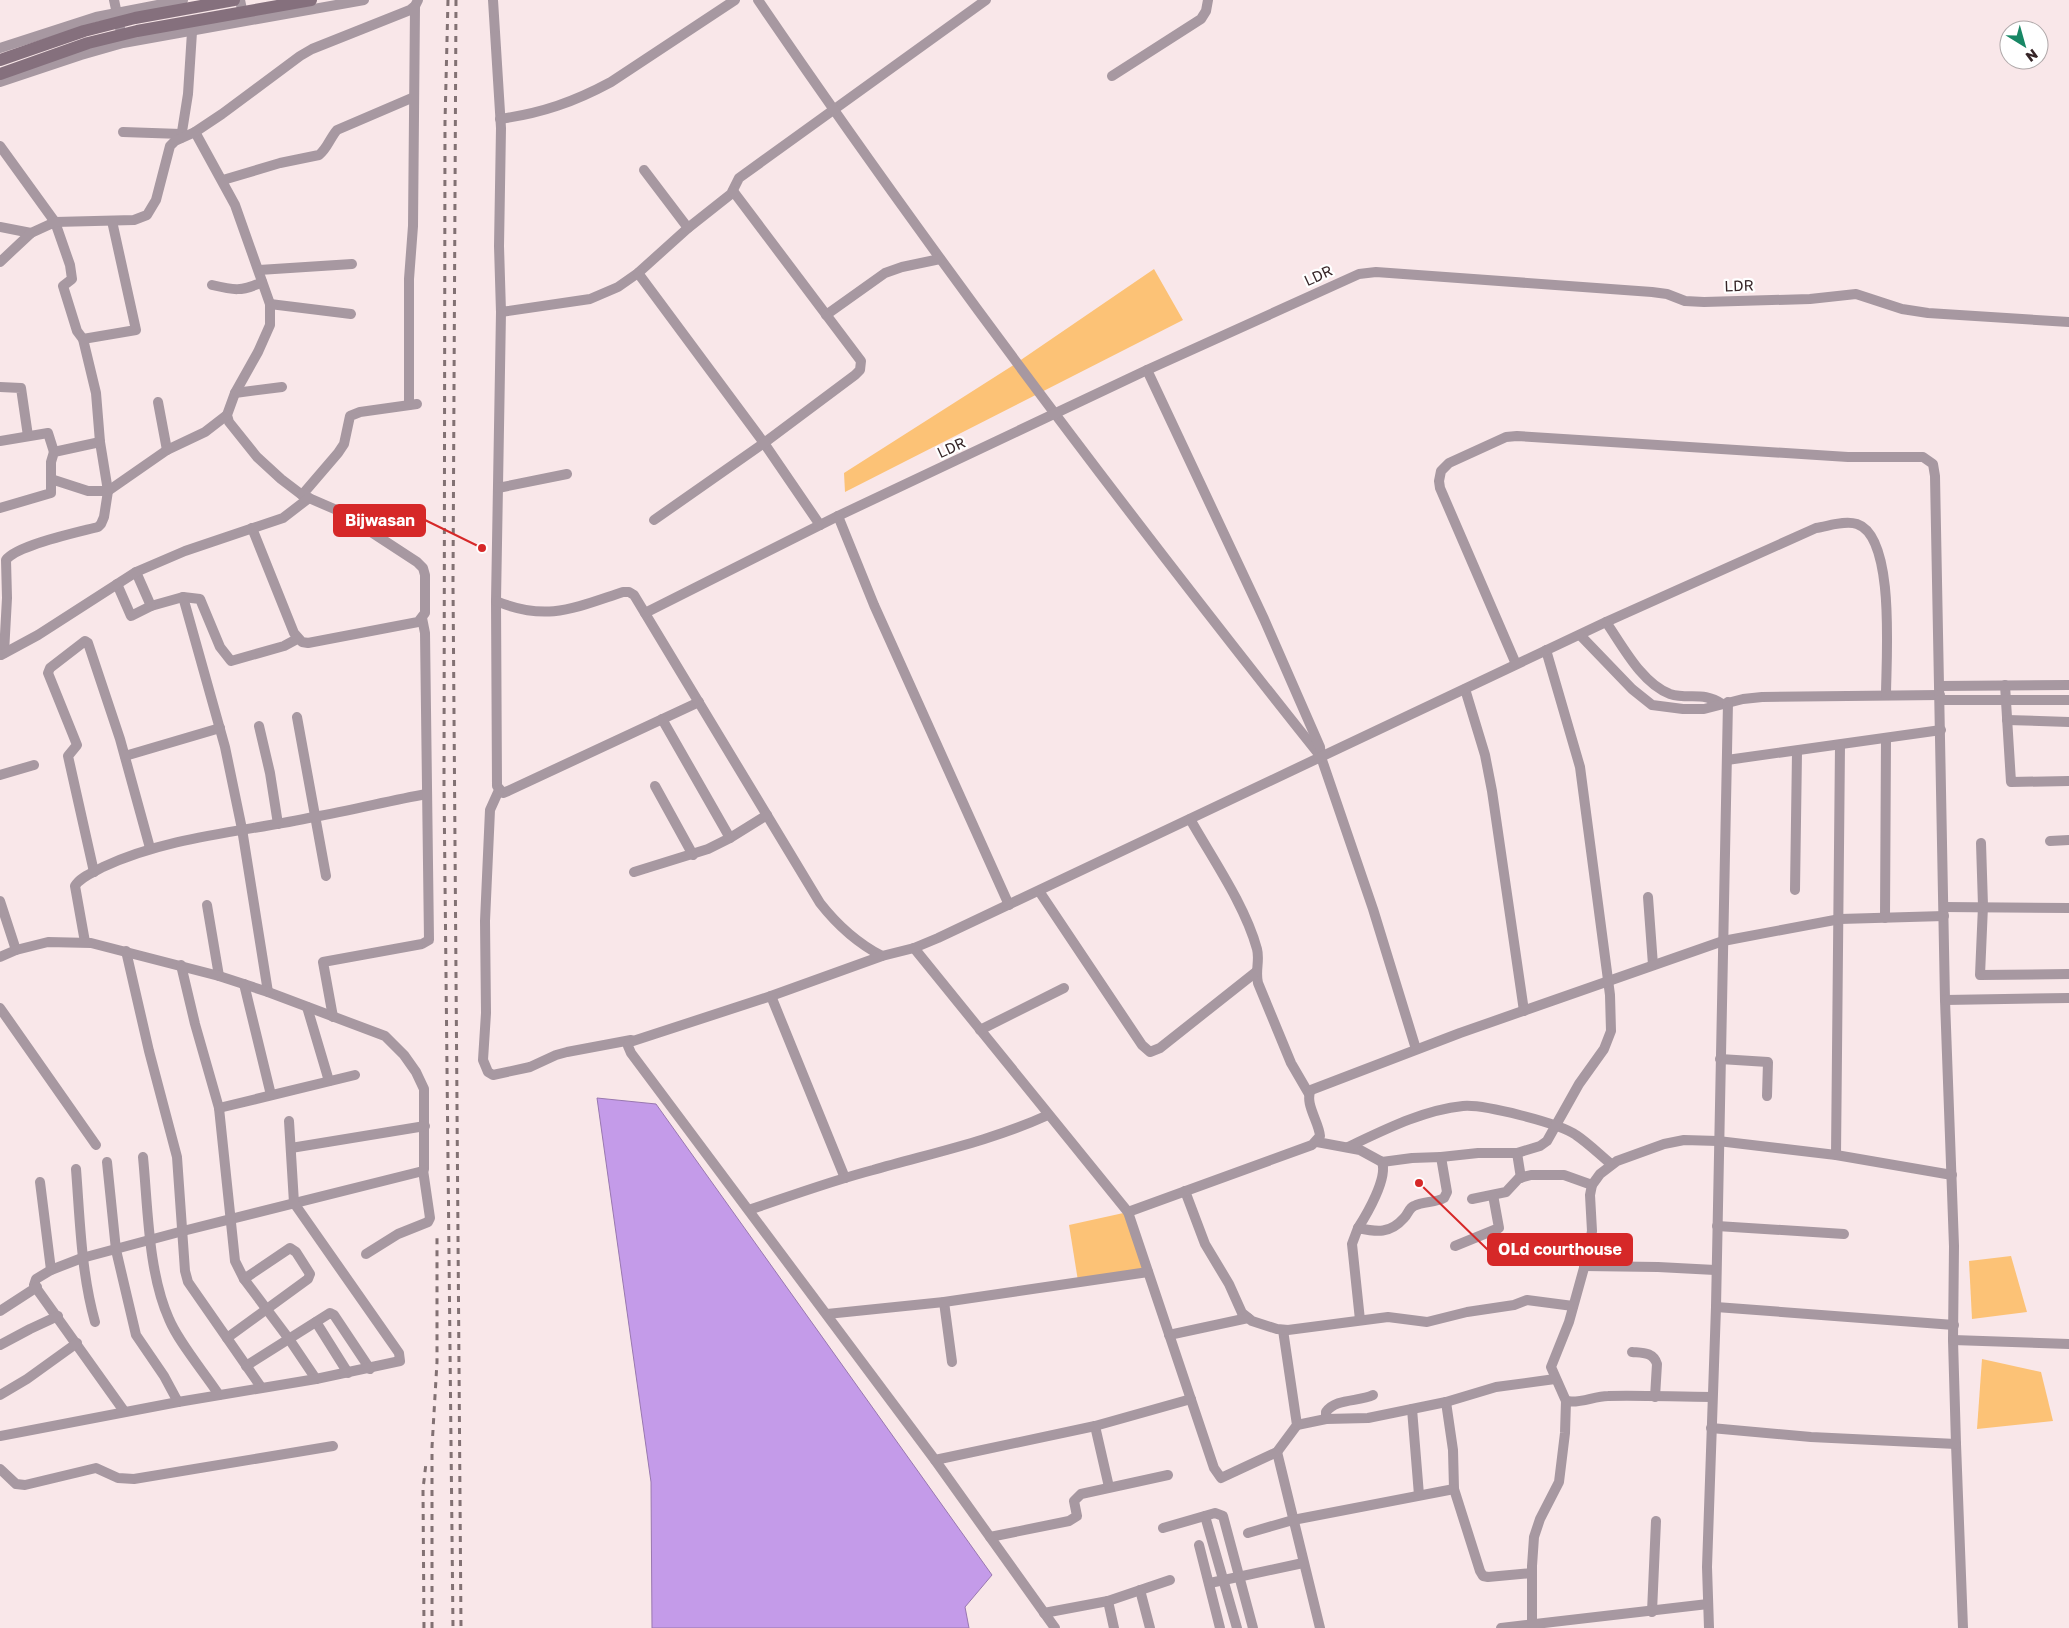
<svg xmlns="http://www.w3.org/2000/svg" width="2069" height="1628" viewBox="0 0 2069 1628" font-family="'Golos Text',sans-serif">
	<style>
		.green { fill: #fcc276 }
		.water { fill: #c49be9; stroke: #9978af }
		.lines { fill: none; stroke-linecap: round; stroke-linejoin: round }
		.minor { stroke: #a798a1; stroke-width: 10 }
		.rail { stroke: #827173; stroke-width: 3; stroke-dasharray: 6 6; stroke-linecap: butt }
		.secondary-bridge { stroke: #85707d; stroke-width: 12 }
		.labels { text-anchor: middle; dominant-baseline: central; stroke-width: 4.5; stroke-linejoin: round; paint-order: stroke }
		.street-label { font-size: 15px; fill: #362527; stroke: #fff }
		.leader { fill: none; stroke: #d62828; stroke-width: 2 }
		.callout-dot { fill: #d62828; stroke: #fff; stroke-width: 2 }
		.callout { fill: #d62828; stroke: #d62828; stroke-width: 2 }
		.callout-label { font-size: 16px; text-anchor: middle; font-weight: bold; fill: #fff }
	</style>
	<rect width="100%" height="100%" fill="#f9e7e9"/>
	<g class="green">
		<polygon points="1154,269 1183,320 845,492 844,473 1012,366"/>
		<polygon points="1128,1212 1148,1272 1078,1281 1069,1225"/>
		<polygon points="2011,1256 2027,1312 1972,1319 1969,1261"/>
		<polygon points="1982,1359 2041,1372 2053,1421 1977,1429"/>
	</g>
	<polygon class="water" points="597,1098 656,1104 992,1575 965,1607 969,1628 652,1628 651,1482"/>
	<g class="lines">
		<g class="minor">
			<polyline points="114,0 123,42"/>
			<polyline points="240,0 244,19"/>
			<polyline points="493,0 501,128 499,246 501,312 590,299 618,287 638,273 688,228 731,194 739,178 986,0"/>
			<path d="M758,0C935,260 1125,511 1321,757"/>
			<polyline points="0,48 96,17 183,0"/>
			<polyline points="1112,76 1201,19 1206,11 1208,0"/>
			<polyline points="0,82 81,55 123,43 364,0"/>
			<path d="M500,119C542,113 574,102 611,82L735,0"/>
			<polyline points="123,132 181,134"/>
			<polyline points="195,132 235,205 270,304 270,325 258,352 235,393 227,415 229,422 257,457 281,479 302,495 339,511 417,562 423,568 425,575 425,613 418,622 308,643 302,642 294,633 252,528"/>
			<polyline points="181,138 188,94 192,32"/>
			<path d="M0,146L55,222L70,265L72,279L63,286L77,331L83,339L96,393L100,442L108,491L104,517L101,524L98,527C79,532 17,545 6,560L7,598L4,653"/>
			<polyline points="644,170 688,228"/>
			<path d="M223,180L280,163L319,155C327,149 330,138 337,130L414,97"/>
			<polyline points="0,227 31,233"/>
			<polyline points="0,262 31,233 55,222 134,220 147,215 156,200 170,146 175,141 195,132 222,114 300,56 312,49 410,10 415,6 418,0"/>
			<polyline points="259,270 352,264"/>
			<polyline points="638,273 764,443 820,525"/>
			<path d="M212,285C233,290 242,292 262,282"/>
			<polyline points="270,304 351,314"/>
			<polyline points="501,312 496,601 497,786 503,793 508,791 699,702"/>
			<polyline points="826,315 885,273 902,267 940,259"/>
			<polyline points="83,339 136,330 112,221"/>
			<polyline points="1147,370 1264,619 1320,747 1321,757 1373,909 1416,1049"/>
			<polyline points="0,387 21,388 28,436"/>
			<polyline points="235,393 282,387"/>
			<polyline points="158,402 167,450"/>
			<polyline points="409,405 409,279 413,226 415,6"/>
			<polyline points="0,441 48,433 54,452"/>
			<polyline points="51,479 51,462 54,452 100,442"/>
			<polyline points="498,488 567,474"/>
			<polyline points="302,495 338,453 344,444 350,416 360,412 417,404"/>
			<polyline points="0,508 51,493 51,479 88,491 108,491 167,450 205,432 227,415"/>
			<polyline points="838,516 874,605 1009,905"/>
			<polyline points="654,520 764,443 855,375 860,370 861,361 733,191"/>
			<polyline points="136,572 151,606 183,597 200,599 220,647 231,661 284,646 297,639"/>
			<polyline points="117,584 131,616 151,606"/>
			<polyline points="183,597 225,747 242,829 268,992"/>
			<path d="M496,601C547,622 574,608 623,592H629L634,595L820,903C838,926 857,943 882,956"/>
			<polyline points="645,613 838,516 1147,370 1359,274 1376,272 1652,292 1667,294 1685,301 1704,302 1810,299 1856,294 1902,309 1928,313 2069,322"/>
			<path d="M1606,622C1622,645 1642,684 1670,694C1689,700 1703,691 1722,704"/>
			<polyline points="1580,635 1632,689 1652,705 1683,709 1704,709 1743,699 1762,697 1940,695"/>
			<polyline points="1,655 38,635 136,572 185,551 283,518 309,498"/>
			<polyline points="1516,664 1440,488 1439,481 1441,471 1449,463 1506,437 1517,436 1848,457 1923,457 1933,464 1935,476 1945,1000 1954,1246 1953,1340 1956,1444 1963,1628"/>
			<polyline points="2005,685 2011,782 2069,781"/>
			<polyline points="1940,686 2069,685"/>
			<polyline points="1465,689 1485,755 1492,791 1524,1011"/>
			<polyline points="1940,700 2069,700"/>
			<polyline points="297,717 326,876"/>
			<polyline points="662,719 730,838"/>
			<polyline points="2007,720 2069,722"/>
			<polyline points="259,726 270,773 278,824"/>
			<polyline points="125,756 220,728"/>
			<polyline points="1727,760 1941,730"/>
			<polyline points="0,775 34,765"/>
			<polyline points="655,786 693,855"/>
			<polyline points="499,790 490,810 485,921 486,1013 483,1060 488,1072 493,1075 530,1067 556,1055 567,1052 631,1040"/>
			<path d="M1190,819C1212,858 1245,905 1257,949C1260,960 1255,971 1258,983L1291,1063L1309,1094"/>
			<polyline points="2050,841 2069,840"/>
			<polyline points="1981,843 1983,906 1980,975 2069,974"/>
			<polyline points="94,872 68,756 77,745 48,673 50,668 85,641 88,643 120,739 150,848"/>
			<polyline points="634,872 708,849 730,838 767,815"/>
			<polyline points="1795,890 1797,752"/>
			<polyline points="1039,891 1142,1045 1150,1052 1160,1048 1256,972"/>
			<polyline points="1648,897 1653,965"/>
			<polyline points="0,901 16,950"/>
			<polyline points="207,905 219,976"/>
			<polyline points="1944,907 2069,908"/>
			<polyline points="1885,918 1886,738"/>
			<path d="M85,942L75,886C80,877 94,872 103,867C170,836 243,832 314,817C352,810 389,801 426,794"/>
			<polyline points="914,948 1128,1212 1214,1468 1221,1478 1277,1452 1297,1425 1283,1330"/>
			<polyline points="126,951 149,1051 177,1157 185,1271 188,1282 261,1387"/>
			<polyline points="0,957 16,950 48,942 91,943 219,976 268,992 385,1036 404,1055 416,1072 424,1089 424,1169 423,1171 183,1231 82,1258 51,1270 36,1279 34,1285 124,1411"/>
			<polyline points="181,965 195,1024 219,1108 235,1261 244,1279 289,1339 316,1379"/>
			<polyline points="244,984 271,1095"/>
			<polyline points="771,996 845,1178"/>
			<polyline points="1945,1000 2069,998"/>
			<polyline points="307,1007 329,1081"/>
			<polyline points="0,1008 96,1145"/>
			<polyline points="333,1017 323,962 422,944 429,940 425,633 422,618"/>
			<polyline points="980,1030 1064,988"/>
			<polyline points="1720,1059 1768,1062 1767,1096"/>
			<polyline points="219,1108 355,1075"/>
			<path d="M1317,1142L1360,1150L1382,1162L1412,1158L1441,1157L1447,1192L1444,1198C1435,1203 1423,1201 1414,1206C1409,1208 1408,1214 1404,1218C1390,1234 1377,1232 1358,1228L1352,1244L1360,1320"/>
			<path d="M1348,1147C1384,1130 1423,1110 1463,1106C1483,1104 1559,1123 1576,1135C1588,1143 1599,1154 1611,1164"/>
			<polyline points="291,1148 425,1126"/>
			<polyline points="1517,1153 1540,1146 1547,1141 1579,1084 1604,1049 1611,1031 1610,995 1580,767 1546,650"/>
			<polyline points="1836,1155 1840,745"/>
			<path d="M143,1157C148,1208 148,1272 169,1319C179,1343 204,1372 219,1395"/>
			<polyline points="1441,1157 1478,1153 1517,1153 1521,1178"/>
			<polyline points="107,1162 116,1250 136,1335 164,1376 178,1402"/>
			<path d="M76,1169C80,1220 81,1272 95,1322"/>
			<polyline points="40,1182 51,1270"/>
			<polyline points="1185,1191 1205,1244 1229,1284 1242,1313 1252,1321 1277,1329 1288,1330 1388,1317 1427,1322 1467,1312 1514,1305 1527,1300 1573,1306"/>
			<polyline points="1472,1199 1506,1192 1519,1178 1531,1175 1564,1175 1592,1185"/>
			<path d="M749,1210C790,1196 831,1181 873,1170C932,1153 991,1141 1048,1115"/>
			<path d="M1128,1212L1312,1145L1320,1136C1319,1122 1304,1103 1311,1090L1460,1033L1723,941L1840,919L1944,916"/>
			<polyline points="1717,1226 1844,1234"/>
			<path d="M1358,1228C1367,1214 1388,1178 1382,1162"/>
			<polyline points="1455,1246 1499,1228 1493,1195"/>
			<polyline points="366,1254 398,1234 428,1222 430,1218 423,1170"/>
			<polyline points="1584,1266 1658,1267 1715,1270"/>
			<polyline points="944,1302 952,1362"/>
			<polyline points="1716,1307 1954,1325"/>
			<polyline points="0,1311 37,1287"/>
			<polyline points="827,1314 944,1302 1148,1272"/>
			<polyline points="316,1322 348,1373"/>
			<polyline points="1169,1335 1248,1318"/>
			<polyline points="227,1338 308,1279 310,1274 296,1252 290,1248 244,1279"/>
			<polyline points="1953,1340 2069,1344"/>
			<polyline points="0,1345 30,1329 58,1316"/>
			<path d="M1632,1352C1643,1353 1653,1352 1657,1364L1655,1397"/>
			<polyline points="246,1366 330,1313 334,1315 370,1369"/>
			<polyline points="0,1395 27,1379 77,1343"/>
			<path d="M1566,1401C1580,1404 1594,1396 1608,1396C1642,1395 1677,1397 1712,1397"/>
			<polyline points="1446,1402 1453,1450 1454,1489 1480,1571 1483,1576 1488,1577 1532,1573"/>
			<polyline points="1412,1409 1419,1495"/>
			<path d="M1326,1419V1412C1336,1398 1359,1402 1373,1395"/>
			<polyline points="1297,1425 1326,1419 1368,1418 1446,1402 1496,1387 1555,1379"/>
			<polyline points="1095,1426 1109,1487"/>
			<polyline points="1711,1428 1811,1437 1956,1444"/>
			<polyline points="0,1436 178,1402 316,1379 400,1361 399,1353 294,1203 289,1121"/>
			<polyline points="1277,1452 1320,1628"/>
			<polyline points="935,1460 1095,1426 1191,1399"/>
			<polyline points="0,1469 16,1484 25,1485 96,1468 118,1478 134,1479 333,1446"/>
			<polyline points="1205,1516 1237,1628"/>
			<polyline points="1163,1528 1215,1513 1223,1516 1253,1628"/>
			<polyline points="1248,1533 1293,1520 1454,1489"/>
			<polyline points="990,1537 1069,1521 1077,1516 1074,1501 1081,1494 1168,1475"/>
			<polyline points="1199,1545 1220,1628"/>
			<polyline points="1210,1583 1303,1563"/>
			<polyline points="1140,1590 1150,1628"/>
			<polyline points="1108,1601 1114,1628"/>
			<polyline points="1652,1612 1656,1521"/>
			<polyline points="1044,1613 1108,1601 1170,1580"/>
			<polyline points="1532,1624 1532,1566 1534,1537 1540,1519 1559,1482 1565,1433 1566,1401 1551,1367 1569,1322 1587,1257 1592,1231 1590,1195 1592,1185 1600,1174 1617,1161 1664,1144 1684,1140 1718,1141 1836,1155 1952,1175"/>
			<path d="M1055,1628L935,1460L631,1053L628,1046L630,1042L771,996L882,956L914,948L938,938L1606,622L1816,528C1829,526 1845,520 1857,524C1896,537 1886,661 1886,695"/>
			<polyline points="1501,1628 1708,1604"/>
			<polyline points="1709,1628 1707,1567 1716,1307 1728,702"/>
		</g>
		<g class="rail">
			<polyline points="448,0 445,122 444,787 453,1628"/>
			<polyline points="456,0 453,583 461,1628"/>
			<polyline points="424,1628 423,1489 426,1463"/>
			<polyline points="432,1628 432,1447 437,1362 437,1234"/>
		</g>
		<g class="secondary-bridge">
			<polyline points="0,60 84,31 135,18 234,0"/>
			<polyline points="0,74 88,43 137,31 311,0"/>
		</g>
	</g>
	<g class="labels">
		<g class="street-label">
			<text transform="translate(1318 275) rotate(-25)">LDR</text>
			<text transform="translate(1739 285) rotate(-2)">LDR</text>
			<text transform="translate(951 447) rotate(-25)">LDR</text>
		</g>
	</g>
	<path class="leader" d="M482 548L425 520M1419 1183L1488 1250"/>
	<g class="callout-dot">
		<circle cx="482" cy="548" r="5"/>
		<circle cx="1419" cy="1183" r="5"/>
	</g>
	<g class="callout">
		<rect x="334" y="505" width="91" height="31" rx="5"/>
		<rect x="1488" y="1234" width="144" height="31" rx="5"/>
	</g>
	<g class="callout-label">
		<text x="380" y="526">Bijwasan</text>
		<text x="1560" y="1255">OLd courthouse</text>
	</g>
	<g transform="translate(2024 45) rotate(143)"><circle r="24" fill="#ffffff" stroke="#afa8a9"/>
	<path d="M0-4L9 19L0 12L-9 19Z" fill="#188765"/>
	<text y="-8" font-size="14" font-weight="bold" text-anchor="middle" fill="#362527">N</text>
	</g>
</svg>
